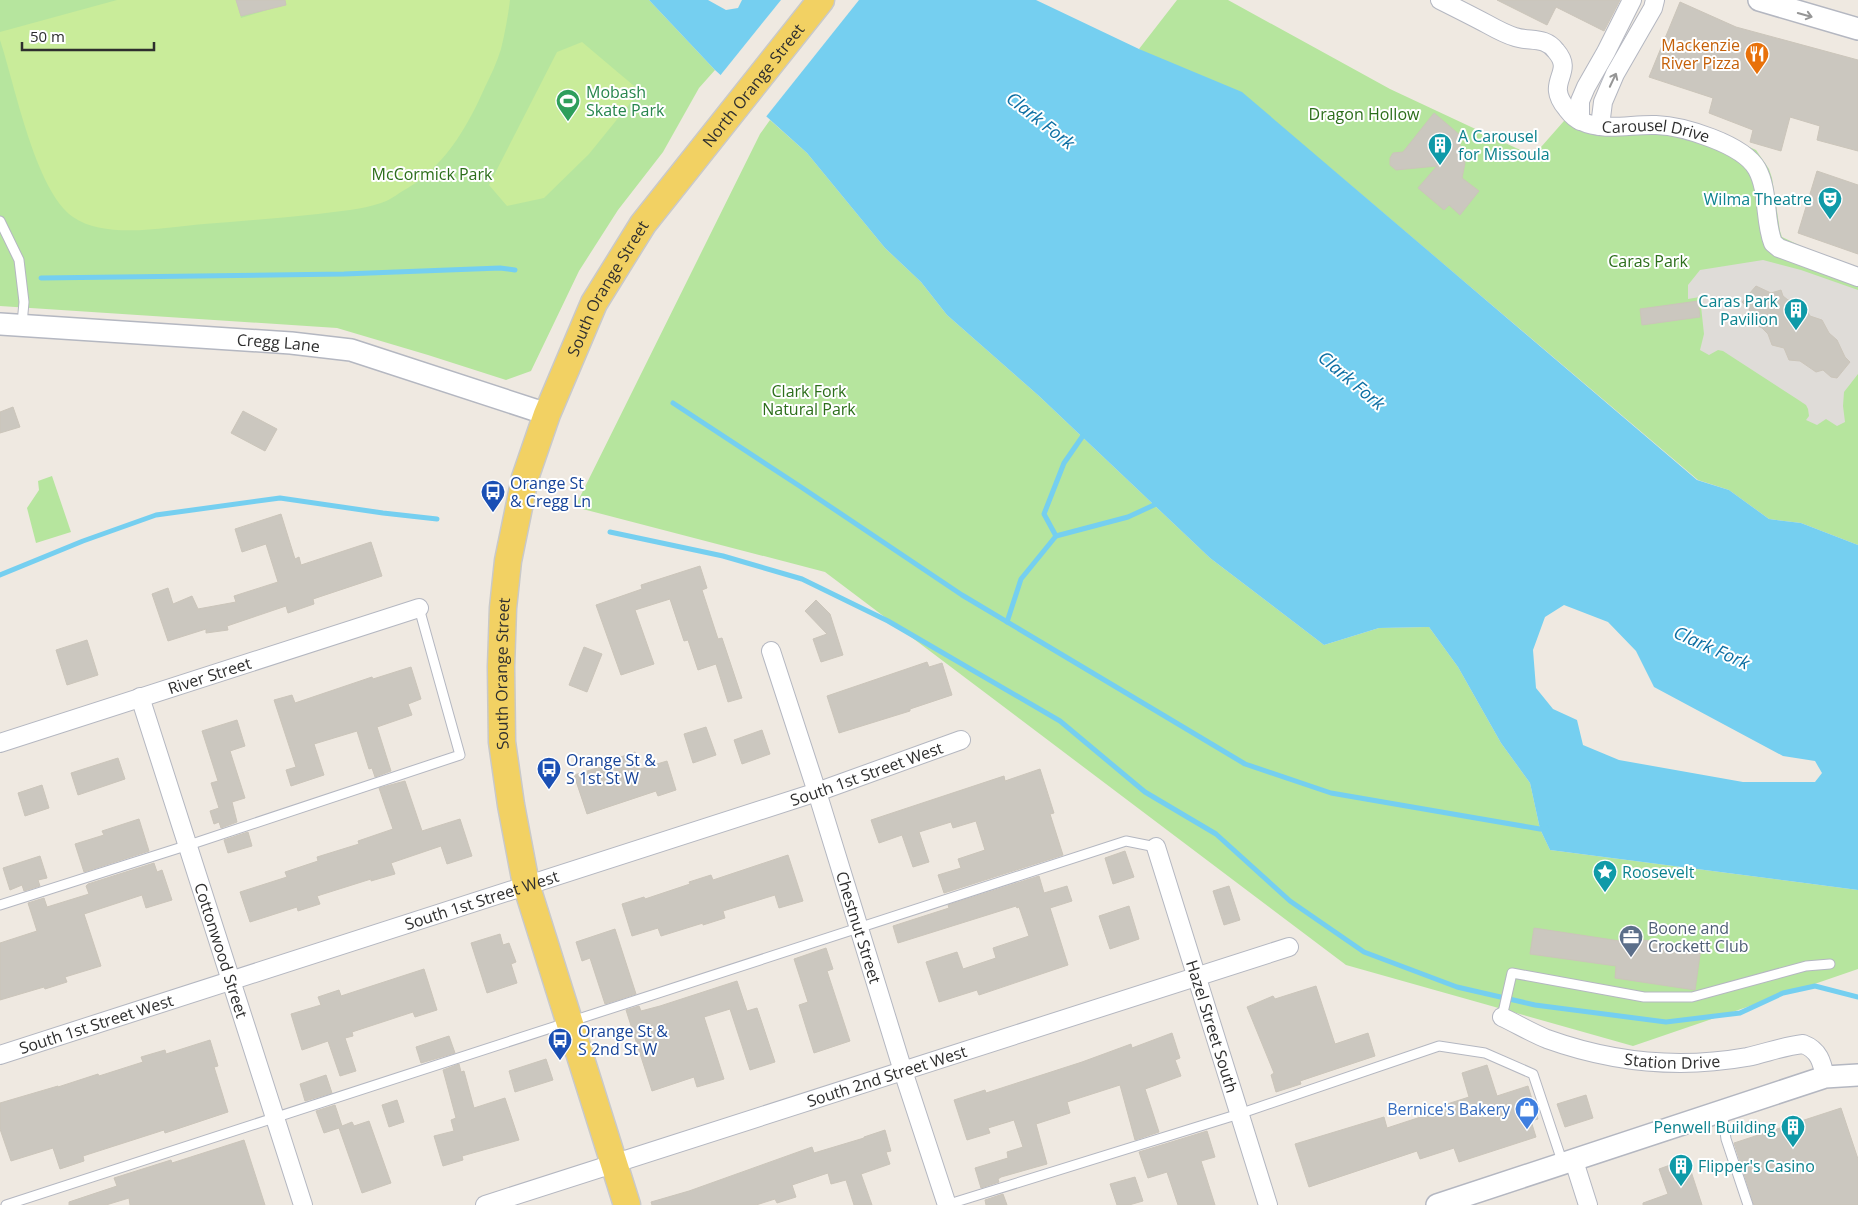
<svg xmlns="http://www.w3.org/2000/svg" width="1858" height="1205" viewBox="0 0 1858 1205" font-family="'Open Sans',sans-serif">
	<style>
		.green { fill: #b6e59e }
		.pitch { fill: #c9ec9a }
		.plaza { fill: #dfdcd8 }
		.water { fill: #75cff0; fill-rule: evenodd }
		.pier { fill: #efe9e1 }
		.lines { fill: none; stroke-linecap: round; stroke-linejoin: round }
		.stream { stroke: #75cff0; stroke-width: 5 }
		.building { fill: #cbc7bf; stroke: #cbc5ba }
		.service-casing { stroke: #b4b7c1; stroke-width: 11 }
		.minor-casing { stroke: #b4b7c1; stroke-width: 20 }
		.tertiary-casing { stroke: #b4b7c1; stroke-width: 24 }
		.primary-casing { stroke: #c9c9c9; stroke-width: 29 }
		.service { stroke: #fff; stroke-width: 9 }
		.minor { stroke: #fff; stroke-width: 18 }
		.tertiary { stroke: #fff; stroke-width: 21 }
		.primary { stroke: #f2d163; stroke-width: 26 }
		.oneway { stroke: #969696 }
		.labels { text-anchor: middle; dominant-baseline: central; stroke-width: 4; stroke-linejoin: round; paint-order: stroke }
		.food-label { font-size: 16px; fill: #c56008; stroke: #fff; text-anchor: end }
		.street-label { font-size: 16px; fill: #2e2e2e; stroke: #fff }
		.leisure-label { font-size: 16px; fill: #27864d; stroke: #fff; text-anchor: start }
		.park-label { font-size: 16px; fill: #2c6e1b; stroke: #fff }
		.culture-label { font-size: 16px; fill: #0d838f; stroke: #fff; text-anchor: start }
		.transit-label { font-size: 16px; fill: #164399; stroke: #fff; text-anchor: start }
		.service-label { font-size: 16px; fill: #4e5e75; stroke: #fff; text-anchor: start }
		.shop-label { font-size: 16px; fill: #366cbe; stroke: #fff; text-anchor: end }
		.water-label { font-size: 18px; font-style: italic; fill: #0d6fa3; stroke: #fff }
	</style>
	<rect width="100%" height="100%" fill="#efe9e1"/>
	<g class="green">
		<polygon points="0,0 649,0 715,70 699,88 663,152 618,210 579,271 531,371 506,380 428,355 337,328 0,306"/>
		<polygon points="1177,0 1228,0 1390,89 1516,148 1534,155 1571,113 1718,133 1756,150 1769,169 1772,178 1780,231 1782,237 1858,273 1858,545 1801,523 1769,519 1729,490 1698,480 1328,166 1139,49"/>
		<polygon points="770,120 807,153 885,248 921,282 947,315 1039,396 1210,558 1324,645 1379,628 1429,627 1458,667 1501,743 1530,783 1540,829 1550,850 1858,890 1858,969 1633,1046 1346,965 825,572 575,507 760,134"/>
		<polygon points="52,476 71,532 36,543 27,508 39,490 38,481"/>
	</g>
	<g class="pitch">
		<path d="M117,0H236L241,18L271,9L269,0H510C508,16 505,33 501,49C497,62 491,75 485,87C466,130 443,169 401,192C395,196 388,201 381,203C361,210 339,211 318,214C280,218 242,221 204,224C166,227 106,240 73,217C35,190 15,85 0,40V32Z"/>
		<polygon points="582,42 640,91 589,154 544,198 507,206 489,185 557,52"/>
	</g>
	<polygon class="plaza" points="1763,260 1801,270 1858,290 1858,374 1844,392 1843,406 1845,422 1837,426 1826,419 1817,425 1806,420 1809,416 1808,409 1806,405 1797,399 1723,351 1718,350 1709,355 1700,350 1704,334 1700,297 1688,299 1688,285 1700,270"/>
	<path class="water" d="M649,0H708L726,10L738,8L742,0H1036L1139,49L1242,92L1697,480L1729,490L1769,519L1801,523L1858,545V890L1550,850L1540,829L1530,783L1501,743L1458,667L1429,627L1379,628L1324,645L1210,558L1039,396L947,315L921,282L885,248L807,153L715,70ZM1564,605L1608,622L1636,651L1654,687L1783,756L1815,761L1822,773L1815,782H1743L1619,760L1583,745L1577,720L1553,709L1536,688L1533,650L1545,617Z"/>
	<polygon class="pier" points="781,0 859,0 765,118 719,77"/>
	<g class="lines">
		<g class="stream">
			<polyline points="41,278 344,274 500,268 515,270"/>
			<polyline points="673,403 801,487 962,595 1245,764 1331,793 1540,829 1546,828"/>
			<polyline points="610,532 723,556 802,579 888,621 1060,721 1145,792 1216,834 1290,901 1364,952 1457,987 1535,1005 1666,1022 1740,1013 1783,993 1815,986 1858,997"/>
			<polyline points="1056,536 1044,514 1064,463 1082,437"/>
			<polyline points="0,575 83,541 156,515 280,498 383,513 437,519"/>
			<polyline points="1007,622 1021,579 1056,536 1128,517 1154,505"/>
		</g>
	</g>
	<g class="building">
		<polygon points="236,0 285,0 286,5 241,16"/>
		<polygon points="1497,0 1620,0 1604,31 1556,7 1547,25"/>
		<polygon points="1680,2 1736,27 1858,60 1858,151 1817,140 1820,126 1790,117 1781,151 1750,142 1753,130 1709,113 1713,98 1649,77"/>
		<polygon points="1434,113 1461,136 1458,140 1464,155 1465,163 1462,178 1479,191 1460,215 1449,205 1444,210 1418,188 1437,166 1396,170 1390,165 1390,158 1393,153 1403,152"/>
		<polygon points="1817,171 1858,185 1858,254 1798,233"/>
		<polygon points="1756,286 1771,293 1781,290 1783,296 1788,300 1803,304 1810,316 1822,320 1829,333 1837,340 1845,357 1850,362 1837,378 1831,377 1823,370 1816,372 1800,361 1789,360 1784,348 1772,345 1768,334 1762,328 1756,325 1749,309 1742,302"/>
		<polygon points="1698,301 1700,317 1642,325 1640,309"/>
		<polygon points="13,407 20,427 0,433 0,412"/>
		<polygon points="243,411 277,429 265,451 231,433"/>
		<polygon points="281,514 295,559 299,557 301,565 371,542 382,576 313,599 314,604 288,613 286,606 227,626 228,630 206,633 206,629 168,641 152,594 168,588 173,604 192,596 198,609 236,602 234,596 278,582 266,544 242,552 235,529"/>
		<polygon points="700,566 707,588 702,590 718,639 722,638 742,698 728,702 716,664 698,670 688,640 684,641 670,599 635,610 654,664 621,675 596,605 642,589 641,585"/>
		<polygon points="816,600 830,614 843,655 821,662 813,639 827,634 805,611"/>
		<polygon points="87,640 98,675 67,685 56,650"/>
		<polygon points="584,647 602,654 587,692 569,685"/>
		<polygon points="927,662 929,667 942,663 952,695 910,709 910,711 839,733 827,696"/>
		<polygon points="411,667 421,699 408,704 412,715 377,727 391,771 375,777 372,768 369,769 357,731 314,744 324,775 291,786 286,770 296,767 274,700 292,695 295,703 372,677 373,679"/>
		<polygon points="237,720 245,746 230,751 245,798 232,802 237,822 221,828 219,822 214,824 210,811 219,808 211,783 218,781 202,731"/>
		<polygon points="706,727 716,755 693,763 684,734"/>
		<polygon points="762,730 770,754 742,764 734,740"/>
		<polygon points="635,752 640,769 667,761 676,790 658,796 656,791 587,814 574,775 613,763 612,760"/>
		<polygon points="118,758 125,779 78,795 71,773"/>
		<polygon points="1040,769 1054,813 1050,814 1063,855 944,893 938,875 961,868 958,859 985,850 976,821 953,828 951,822 919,832 929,862 913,867 902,835 879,843 871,820 1004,776 1005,781"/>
		<polygon points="405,781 422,831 460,819 472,856 447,864 441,846 391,863 395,874 371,881 371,879 317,896 320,904 298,911 297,907 250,922 240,892 287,877 285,872 318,861 317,857 359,844 358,841 393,829 379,788"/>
		<polygon points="42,785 49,808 25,816 18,793"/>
		<polygon points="139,819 149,851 84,872 75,844 104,835 102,831"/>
		<polygon points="248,832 252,846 228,853 224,840"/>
		<polygon points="1125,851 1134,877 1113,884 1105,858"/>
		<polygon points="788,855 803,901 779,908 775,895 723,911 725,918 703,925 703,923 661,936 658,928 632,936 622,904 644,897 645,899 690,884 689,882 711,875 713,880"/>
		<polygon points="40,856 47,878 38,880 40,886 24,891 22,885 10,890 3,868"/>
		<polygon points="154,863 157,872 162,870 172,900 146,908 142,895 84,914 101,966 65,977 67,982 45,989 44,987 0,1000 0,943 37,931 28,903 44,898 47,907 89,894 86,886 88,884"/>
		<polygon points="1039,876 1044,893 1067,886 1072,901 1050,908 1068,965 979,995 977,990 939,1002 926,962 957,952 963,969 996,958 993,948 1029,936 1019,907 1017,908 1016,906 898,943 893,926 949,908 948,905"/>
		<polygon points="1229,886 1240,920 1224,925 1213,891"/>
		<polygon points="1129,906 1139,939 1110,949 1099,916"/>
		<polygon points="1534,928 1620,941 1621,937 1701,948 1695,990 1615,978 1616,966 1530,954"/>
		<polygon points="615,929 636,994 605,1004 590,958 582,961 576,942"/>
		<polygon points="500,934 503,945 509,943 516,962 511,964 517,983 487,993 471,943"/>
		<polygon points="826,948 833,969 827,971 850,1041 814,1053 799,1005 808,1002 794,959"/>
		<polygon points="424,969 437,1010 415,1017 413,1012 352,1032 353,1036 345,1038 356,1071 340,1076 328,1041 302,1050 291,1014 321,1005 318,997 339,990 341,996"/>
		<polygon points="737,981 747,1011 757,1008 775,1062 750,1070 730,1009 704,1017 724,1079 697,1087 694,1077 652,1091 626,1010 639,1006 641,1011 660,1006"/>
		<polygon points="1316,986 1335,1044 1368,1033 1375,1056 1300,1081 1301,1084 1276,1092 1271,1075 1274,1073 1247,1007 1273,996 1275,999"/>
		<polygon points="1172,1033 1180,1058 1175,1060 1181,1076 1145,1089 1159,1132 1135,1140 1120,1085 1067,1102 1070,1113 1036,1124 1047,1164 1001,1177 998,1179 999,1182 981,1188 975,1168 1008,1158 1007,1152 1023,1147 1014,1120 988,1128 990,1133 967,1140 954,1100 985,1090 986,1093 1082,1062 1131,1044 1132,1048"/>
		<polygon points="449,1036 455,1053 421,1063 416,1047"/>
		<polygon points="210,1040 218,1066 214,1067 228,1112 165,1133 164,1130 83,1156 84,1161 60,1169 53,1148 11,1161 0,1129 0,1103 58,1086 58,1087 98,1074 99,1076 143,1062 141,1057 165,1050 166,1054"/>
		<polygon points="546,1059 553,1080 515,1092 509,1071"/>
		<polygon points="459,1064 461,1072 464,1071 474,1108 505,1098 519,1140 462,1156 463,1160 443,1166 434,1136 454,1131 451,1120 456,1118 443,1070"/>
		<polygon points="1487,1065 1497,1096 1528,1086 1538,1119 1531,1121 1536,1137 1459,1162 1454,1148 1420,1159 1417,1151 1309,1187 1295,1144 1384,1117 1387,1128 1442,1110 1441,1106 1469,1097 1462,1073"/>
		<polygon points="326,1075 332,1093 305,1101 300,1084"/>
		<polygon points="1586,1095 1593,1118 1565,1127 1557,1104"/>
		<polygon points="397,1100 404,1122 389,1127 382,1105"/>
		<polygon points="335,1105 342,1126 352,1122 354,1126 369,1121 391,1183 362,1193 339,1128 324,1133 316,1111"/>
		<polygon points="1841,1108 1858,1159 1858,1205 1754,1205 1734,1143"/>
		<polygon points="885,1130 891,1151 886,1152 890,1164 861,1174 872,1205 854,1205 846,1180 831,1184 828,1173 792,1185 796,1197 777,1203 775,1199 756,1205 652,1205 651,1202 689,1191 812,1147 814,1153 864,1138 864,1137"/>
		<polygon points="1207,1131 1215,1157 1201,1161 1215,1205 1178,1205 1167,1172 1148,1178 1139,1152"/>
		<polygon points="244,1140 265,1205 130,1205 129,1198 106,1205 69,1205 69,1202 117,1186 114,1178 171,1160 172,1163"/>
		<polygon points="1687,1159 1702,1205 1643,1205 1643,1203 1668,1194 1659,1169"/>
		<polygon points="1135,1177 1143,1201 1129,1205 1117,1205 1110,1184"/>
		<polygon points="1003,1194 1007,1205 986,1205 985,1200"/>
	</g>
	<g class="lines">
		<defs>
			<g id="service">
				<polyline points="0,221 19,260 24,302 22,324"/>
				<polyline points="0,905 198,842 460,755 419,608"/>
				<polyline points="1502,1017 1512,973 1644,997 1692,997 1806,966 1830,964"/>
				<polyline points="1722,1111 1726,1139 1748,1205"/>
				<polyline points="6,1205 1126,841 1156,847"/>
				<polyline points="946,1205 1239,1114 1439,1046 1485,1053 1533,1074 1563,1164"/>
			</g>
			<g id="minor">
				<path id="s1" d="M1440,0C1456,8 1472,16 1487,24C1496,29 1505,34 1515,37C1530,42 1545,36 1556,51C1576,74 1543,81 1567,109C1570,113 1576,119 1581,121C1604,132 1631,124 1656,125C1683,126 1743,144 1757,169C1769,191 1764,220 1773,243L1779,248L1858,277"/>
				<polyline points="1580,121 1580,101 1586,87 1606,52 1632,0"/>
				<polyline points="1600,126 1603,102 1615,74 1653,8 1655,0"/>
				<path id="s2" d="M771,651L817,792L903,1071L947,1205"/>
				<path id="s3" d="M140,697L303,1205"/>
				<path id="s4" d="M0,743L419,608"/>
				<path id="s5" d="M1156,847L1268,1205"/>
				<path id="s6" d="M1502,1017C1517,1024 1532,1033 1547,1039C1611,1062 1680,1069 1747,1057C1766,1053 1784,1046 1803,1044C1819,1050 1822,1062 1825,1077"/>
				<path id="s7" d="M0,1055L817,792L961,740"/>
				<polyline points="1574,1161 1588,1205"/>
				<path id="s8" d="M485,1205L1289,947"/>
			</g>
			<g id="tertiary">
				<polyline points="1759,0 1858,29"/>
				<path id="s9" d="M0,324L291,343L351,350L547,414"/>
				<polyline points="1437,1205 1825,1077 1858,1075"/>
			</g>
			<g id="primary">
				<path id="s10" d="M627,1205L526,884L511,805L502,742L501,667L503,608L508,561L525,478L547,414L594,303L643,224L821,0"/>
			</g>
		</defs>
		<use href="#service" class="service-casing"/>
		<use href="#minor" class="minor-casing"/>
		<use href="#tertiary" class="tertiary-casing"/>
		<use href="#primary" class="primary-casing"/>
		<use href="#service" class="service"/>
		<use href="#minor" class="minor"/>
		<use href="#tertiary" class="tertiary"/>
		<use href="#primary" class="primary"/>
	</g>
	<defs><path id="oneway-shaft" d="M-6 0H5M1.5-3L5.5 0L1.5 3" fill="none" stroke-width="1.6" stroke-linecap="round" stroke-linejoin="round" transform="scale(1.25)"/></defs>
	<g class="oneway">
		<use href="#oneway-shaft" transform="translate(1805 15) rotate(16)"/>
		<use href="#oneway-shaft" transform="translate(1613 80) rotate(-65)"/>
	</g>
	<defs>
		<symbol id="restaurant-pin" viewBox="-11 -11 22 30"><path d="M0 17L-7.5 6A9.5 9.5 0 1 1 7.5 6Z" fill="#e8710a" stroke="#fff"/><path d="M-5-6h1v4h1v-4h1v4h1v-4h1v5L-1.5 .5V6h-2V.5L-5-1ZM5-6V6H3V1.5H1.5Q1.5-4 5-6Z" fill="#fff"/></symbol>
		<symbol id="stadium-pin" viewBox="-11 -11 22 30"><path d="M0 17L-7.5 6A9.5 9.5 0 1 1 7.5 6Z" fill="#2e9e5b" stroke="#fff"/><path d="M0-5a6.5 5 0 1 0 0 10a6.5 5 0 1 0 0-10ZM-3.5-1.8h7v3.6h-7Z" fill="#fff"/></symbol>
		<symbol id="building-pin" viewBox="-11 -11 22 30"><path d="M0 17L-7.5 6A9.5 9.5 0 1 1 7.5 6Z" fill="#0f9aa8" stroke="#fff"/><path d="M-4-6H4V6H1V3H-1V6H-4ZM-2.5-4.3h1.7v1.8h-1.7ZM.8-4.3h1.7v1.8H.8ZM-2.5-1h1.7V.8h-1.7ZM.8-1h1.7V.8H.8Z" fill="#fff"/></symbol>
		<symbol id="theatre-pin" viewBox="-11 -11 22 30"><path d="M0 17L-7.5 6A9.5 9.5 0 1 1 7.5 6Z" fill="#0f9aa8" stroke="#fff"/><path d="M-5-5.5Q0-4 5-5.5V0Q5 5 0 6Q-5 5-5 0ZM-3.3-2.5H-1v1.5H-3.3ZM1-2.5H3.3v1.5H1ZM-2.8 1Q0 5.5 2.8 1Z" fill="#fff"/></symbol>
		<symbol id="bus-pin" viewBox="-11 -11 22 30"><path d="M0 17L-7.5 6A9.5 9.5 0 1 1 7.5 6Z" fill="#1a4fb4" stroke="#fff"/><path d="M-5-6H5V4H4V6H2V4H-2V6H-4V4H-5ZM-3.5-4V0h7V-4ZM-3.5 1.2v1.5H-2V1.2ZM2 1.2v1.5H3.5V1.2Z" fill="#fff"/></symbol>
		<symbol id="sight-pin" viewBox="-11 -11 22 30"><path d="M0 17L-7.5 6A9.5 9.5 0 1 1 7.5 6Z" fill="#0f9aa8" stroke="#fff"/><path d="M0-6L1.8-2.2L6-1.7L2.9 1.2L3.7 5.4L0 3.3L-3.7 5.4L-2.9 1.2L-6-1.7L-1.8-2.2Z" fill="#fff"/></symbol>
		<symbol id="office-pin" viewBox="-11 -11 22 30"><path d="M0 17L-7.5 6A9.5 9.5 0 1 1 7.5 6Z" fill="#5c6f8a" stroke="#fff"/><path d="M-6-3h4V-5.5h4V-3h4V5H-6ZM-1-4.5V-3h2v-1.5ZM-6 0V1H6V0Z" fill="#fff"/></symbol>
		<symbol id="shop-pin" viewBox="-11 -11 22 30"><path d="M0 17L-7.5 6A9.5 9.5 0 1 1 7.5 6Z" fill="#3f7fe0" stroke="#fff"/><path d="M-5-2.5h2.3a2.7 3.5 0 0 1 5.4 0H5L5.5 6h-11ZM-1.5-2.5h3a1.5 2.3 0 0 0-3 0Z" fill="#fff"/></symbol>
	</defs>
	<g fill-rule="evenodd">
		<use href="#restaurant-pin" x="1743" y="40" width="28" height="38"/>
		<use href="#stadium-pin" x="554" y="87" width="28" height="38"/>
		<use href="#building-pin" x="1426" y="131" width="28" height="38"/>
		<use href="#theatre-pin" x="1816" y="185" width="28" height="38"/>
		<use href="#building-pin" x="1782" y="296" width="28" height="38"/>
		<use href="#bus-pin" x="479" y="478" width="28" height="38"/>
		<use href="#bus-pin" x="535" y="755" width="28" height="38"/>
		<use href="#sight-pin" x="1591" y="858" width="28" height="38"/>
		<use href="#office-pin" x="1617" y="923" width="28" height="38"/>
		<use href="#bus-pin" x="546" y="1026" width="28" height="38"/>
		<use href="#shop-pin" x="1513" y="1095" width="28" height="38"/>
		<use href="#building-pin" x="1779" y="1113" width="28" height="38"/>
		<use href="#building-pin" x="1667" y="1152" width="28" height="38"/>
	</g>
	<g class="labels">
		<g class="food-label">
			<text x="1740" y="45">Mackenzie<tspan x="1740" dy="18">River Pizza</tspan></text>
		</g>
		<g class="street-label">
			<text stroke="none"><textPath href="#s10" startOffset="1205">North Orange Street</textPath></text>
			<text stroke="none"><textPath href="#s1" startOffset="286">Carousel Drive</textPath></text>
			<text stroke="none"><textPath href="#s10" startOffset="954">South Orange Street</textPath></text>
			<text stroke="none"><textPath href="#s9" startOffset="279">Cregg Lane</textPath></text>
			<text stroke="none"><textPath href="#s10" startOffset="549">South Orange Street</textPath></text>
			<text stroke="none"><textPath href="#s4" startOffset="220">River Street</textPath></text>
			<text stroke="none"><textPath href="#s7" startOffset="911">South 1st Street West</textPath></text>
			<text stroke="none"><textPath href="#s7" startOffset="506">South 1st Street West</textPath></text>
			<text stroke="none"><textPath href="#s2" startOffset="290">Chestnut Street</textPath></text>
			<text stroke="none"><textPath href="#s3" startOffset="266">Cottonwood Street</textPath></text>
			<text stroke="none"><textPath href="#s7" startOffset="101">South 1st Street West</textPath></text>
			<text stroke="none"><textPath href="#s5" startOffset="188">Hazel Street South</textPath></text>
			<text stroke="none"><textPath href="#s6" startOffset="178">Station Drive</textPath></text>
			<text stroke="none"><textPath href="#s8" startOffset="422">South 2nd Street West</textPath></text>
		</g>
		<g class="leisure-label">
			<text x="586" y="92">Mobash<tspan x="586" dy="18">Skate Park</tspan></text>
		</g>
		<g class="park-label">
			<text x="1364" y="114">Dragon Hollow</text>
			<text x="432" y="174">McCormick Park</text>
			<text x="1648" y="261">Caras Park</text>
			<text x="809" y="391">Clark Fork<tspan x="809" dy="18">Natural Park</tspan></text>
		</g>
		<g class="culture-label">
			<text x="1458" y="136">A Carousel<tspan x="1458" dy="18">for Missoula</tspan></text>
			<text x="1812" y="199" text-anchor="end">Wilma Theatre</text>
			<text x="1778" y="301" text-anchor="end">Caras Park<tspan x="1778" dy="18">Pavilion</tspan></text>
			<text x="1622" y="872">Roosevelt</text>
			<text x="1776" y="1127" text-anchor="end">Penwell Building</text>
			<text x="1698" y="1166">Flipper's Casino</text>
		</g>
		<g class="transit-label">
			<text x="510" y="483">Orange St<tspan x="510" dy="18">&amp; Cregg Ln</tspan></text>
			<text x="566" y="760">Orange St &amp;<tspan x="566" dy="18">S 1st St W</tspan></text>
			<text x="578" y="1031">Orange St &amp;<tspan x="578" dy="18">S 2nd St W</tspan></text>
		</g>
		<g class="service-label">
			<text x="1648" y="928">Boone and<tspan x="1648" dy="18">Crockett Club</tspan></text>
		</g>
		<g class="shop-label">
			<text x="1510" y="1109">Bernice's Bakery</text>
		</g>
		<g class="water-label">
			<text transform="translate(1041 120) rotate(38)">Clark Fork</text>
			<text transform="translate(1352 380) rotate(40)">Clark Fork</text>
			<text transform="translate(1712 647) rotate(24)">Clark Fork</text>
		</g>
	</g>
	<path d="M22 42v8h132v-8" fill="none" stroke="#2e2e2e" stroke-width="2.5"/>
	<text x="30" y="42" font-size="15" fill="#2e2e2e" stroke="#ffffff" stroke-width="4" paint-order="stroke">50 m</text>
</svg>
